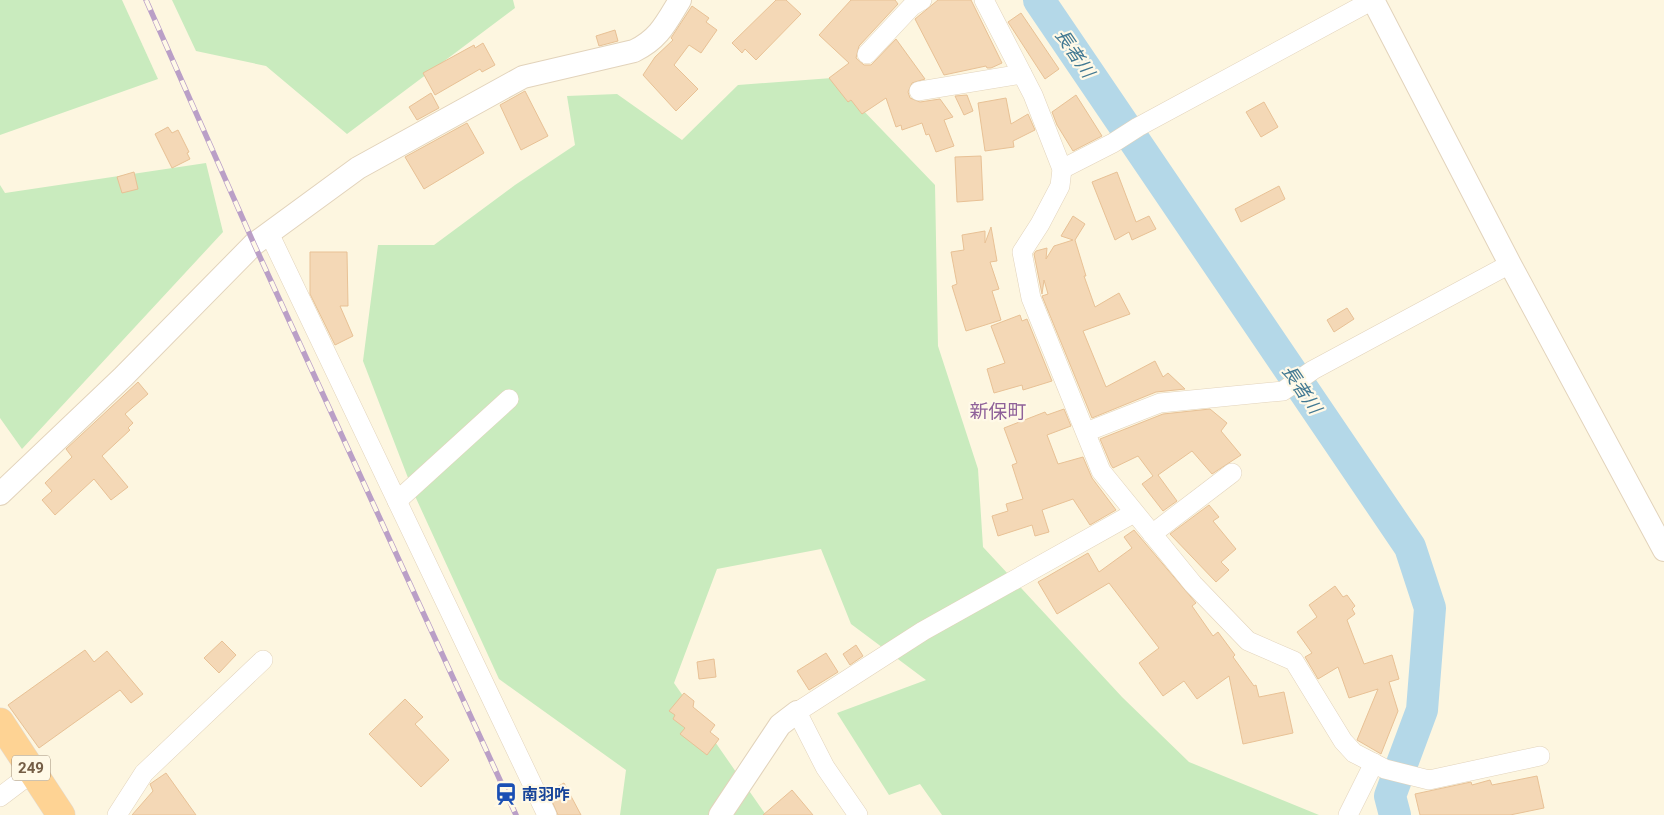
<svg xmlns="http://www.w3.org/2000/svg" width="1664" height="815" viewBox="0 0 1664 815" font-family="Roboto,'Noto Sans JP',sans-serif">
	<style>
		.green { fill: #c9ebbe }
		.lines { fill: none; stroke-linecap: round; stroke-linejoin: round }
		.river { stroke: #b4d8e8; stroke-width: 32 }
		.building { fill: #f4d8b6; stroke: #e8c195 }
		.minor-casing { stroke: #e2d3bb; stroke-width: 20 }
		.tertiary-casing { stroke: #e2d3bb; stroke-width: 24 }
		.trunk-casing { stroke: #e1dcd6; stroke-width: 29 }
		.minor { stroke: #fff; stroke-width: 19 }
		.tertiary { stroke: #fff; stroke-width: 22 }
		.trunk { stroke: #fed394; stroke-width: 28 }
		.rail-casing { stroke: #ba9fc7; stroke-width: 5.5 }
		.rail { stroke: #fff9e7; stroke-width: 4; stroke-dasharray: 11; stroke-linecap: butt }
		.labels { text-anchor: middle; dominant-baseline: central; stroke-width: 4.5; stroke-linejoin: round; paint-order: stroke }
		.shield { fill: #fff9e7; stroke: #9e8c76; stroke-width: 1 }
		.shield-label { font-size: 15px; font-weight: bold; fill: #755e46 }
		.transit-label { font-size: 16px; font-weight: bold; fill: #164399; stroke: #fff9e7; text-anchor: start }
		.water-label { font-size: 18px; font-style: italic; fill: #417892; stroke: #fff9e7 }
		.quarter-label { font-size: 19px; fill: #8f6199; stroke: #fff9e7 }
	</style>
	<rect width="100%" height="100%" fill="#fdf6e0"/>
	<g class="green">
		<polygon points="0,0 122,0 158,79 0,135"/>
		<polygon points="172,0 513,0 515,8 347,134 266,66 196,51"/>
		<polygon points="832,78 935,185 938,346 978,469 983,547 1122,697 1189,762 1319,815 942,815 920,784 889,795 837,713 926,680 851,624 821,549 717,569 674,683 766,815 620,815 626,770 499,679 415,496 363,361 378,245 434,245 515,185 575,145 567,96 617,94 682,140 738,85"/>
		<polygon points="206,163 223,232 22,449 0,418 0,185 5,193"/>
	</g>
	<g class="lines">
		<polyline class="river" points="1039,0 1410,547 1430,608 1422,710 1390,796 1395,815"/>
	</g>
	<g class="building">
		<polygon points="776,0 786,0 801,14 756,60 745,49 742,53 732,43"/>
		<polygon points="851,0 895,0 898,4 859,46 856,58 864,65 871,65 896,39 925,79 912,83 908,92 910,98 920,102 940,99 953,117 944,120 954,146 936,152 929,134 926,135 922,123 902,130 901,125 896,127 886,98 862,114 851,100 848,102 829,78 849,63 819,35"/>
		<polygon points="938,0 971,0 1002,63 991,68 987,68 986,66 944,75 915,19"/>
		<polygon points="692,6 709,18 706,22 717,30 701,53 689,45 674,65 698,89 676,111 643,75 655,57 673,40 671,38"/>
		<polygon points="1021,13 1059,69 1045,79 1008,22"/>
		<polygon points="615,30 618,41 599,46 596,36"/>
		<polygon points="483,43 495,65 482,72 480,69 435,95 423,73 474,45 475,48"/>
		<polygon points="525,91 548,136 521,150 500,105"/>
		<polygon points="431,93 439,108 417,120 409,107"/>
		<polygon points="967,95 973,111 964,115 955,96"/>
		<polygon points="1076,95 1102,136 1073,151 1057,125 1052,112"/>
		<polygon points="1006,98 1011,124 1028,114 1035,130 1013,141 1014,147 985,151 978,103"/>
		<polygon points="1264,102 1278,127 1261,137 1246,112"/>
		<polygon points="467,123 484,153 424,189 405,157"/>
		<polygon points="168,127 172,133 178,130 189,152 187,153 190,159 172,168 155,134"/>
		<polygon points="981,156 983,200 957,202 955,157"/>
		<polygon points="134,172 138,189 122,193 117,177"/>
		<polygon points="1117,172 1136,222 1149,216 1156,229 1132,240 1129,232 1115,240 1092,182"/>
		<polygon points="1279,186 1285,199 1241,222 1235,209"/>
		<polygon points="1073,216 1085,224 1075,240 1086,276 1084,276 1095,307 1119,293 1130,314 1083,331 1106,387 1155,361 1163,377 1168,373 1185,389 1156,392 1092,418 1042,296 1048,294 1044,280 1042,294 1034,254 1036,251 1047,248 1046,259 1054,246 1073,240 1061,236"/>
		<polygon points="991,227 997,261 990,262 999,289 992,291 1001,320 966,331 952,286 957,284 951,252 964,250 962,235 985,231 985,243"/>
		<polygon points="310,252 347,252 348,306 340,306 353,336 335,345 310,294"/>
		<polygon points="1347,308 1354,319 1334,332 1327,320"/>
		<polygon points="1020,315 1022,321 1027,319 1052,381 1023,390 1022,385 994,393 987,369 1005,363 991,326"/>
		<polygon points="138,382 148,394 125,414 133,423 128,428 130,430 102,456 128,487 111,500 94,479 55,515 42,500 52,491 45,483 72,457 66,449"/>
		<polygon points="1064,409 1071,426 1047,435 1058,464 1083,457 1092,478 1116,510 1090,525 1073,499 1042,510 1049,532 1035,536 1032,525 998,536 992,516 1008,511 1006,504 1023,499 1012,465 1017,463 1004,428 1045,412 1047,415"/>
		<polygon points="1210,409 1227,423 1221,431 1241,455 1212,474 1192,451 1158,475 1177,501 1163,511 1142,484 1153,476 1138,456 1113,468 1111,465 1100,439 1163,414"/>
		<polygon points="1209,505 1219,517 1213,521 1236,549 1221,562 1229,570 1216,582 1170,534"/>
		<polygon points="1134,530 1196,603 1192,606 1213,636 1218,632 1235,655 1233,657 1254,686 1256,685 1259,697 1284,692 1293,733 1243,744 1229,676 1197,699 1184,681 1163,696 1139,663 1159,648 1109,583 1057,614 1038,582 1088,553 1099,572 1132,548 1124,537"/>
		<polygon points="1335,586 1343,597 1347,595 1355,606 1352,609 1355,614 1347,620 1364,664 1392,655 1399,679 1389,682 1398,711 1381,754 1357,740 1378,689 1349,698 1338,667 1318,679 1305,657 1312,653 1297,632 1317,617 1309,605"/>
		<polygon points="222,641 236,655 219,673 204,658"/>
		<polygon points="856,645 863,656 850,665 843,654"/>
		<polygon points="85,650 94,662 107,651 143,694 131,703 120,690 39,748 8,705"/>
		<polygon points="826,653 838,672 809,690 797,671"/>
		<polygon points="714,659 716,677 699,679 697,662"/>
		<polygon points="684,693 694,701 693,707 715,725 710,732 719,739 707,755 680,734 685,728 673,719 675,715 669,711"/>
		<polygon points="405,699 423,717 415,724 449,760 421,787 369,734"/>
		<polygon points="166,773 196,815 132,815 153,791 150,784"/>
		<polygon points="1537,776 1544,808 1510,815 1420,815 1415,794 1471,782 1472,785 1490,780 1492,785"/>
		<polygon points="564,783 581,815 558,815 548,792"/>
		<polygon points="792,790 813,815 763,815"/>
	</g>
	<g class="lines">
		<defs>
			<g id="minor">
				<polyline points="984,0 1033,95 1062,169 1060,186 1040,224 1022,252 1031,298 1101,471 1193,584 1248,641 1294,661 1343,741 1354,753 1385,769 1429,780 1540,756"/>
				<polyline points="867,54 912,6 922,0"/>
				<polyline points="919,91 1022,74"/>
				<polyline points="1062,169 1113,143 1138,127 1373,0"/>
				<polyline points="269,233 547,815"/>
				<polyline points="1086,432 1160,403 1283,391 1313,370 1510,264"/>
				<polyline points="397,501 509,399"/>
				<polyline points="1152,534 1232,473"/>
				<polyline points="0,797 33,772"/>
				<polyline points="117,815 144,773 263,660"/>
				<polyline points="858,815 825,767 797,712 923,631 1134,513"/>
				<polyline points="1348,815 1374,763"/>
			</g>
			<g id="tertiary">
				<polyline points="1373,0 1510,264 1664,550"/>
				<path d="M0,494L123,377L254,244L358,168L523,77L634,51C659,39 666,23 680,0"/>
				<polyline points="720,815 780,725 797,712"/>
			</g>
			<polyline id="trunk" points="0,722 61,815"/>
		</defs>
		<use href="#minor" class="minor-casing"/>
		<use href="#tertiary" class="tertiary-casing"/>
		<use href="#trunk" class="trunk-casing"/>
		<use href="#minor" class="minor"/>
		<use href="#tertiary" class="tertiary"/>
		<use href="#trunk" class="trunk"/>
		<defs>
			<polyline id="rail" points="146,0 254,244 516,815"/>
		</defs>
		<use href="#rail" class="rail-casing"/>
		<use href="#rail" class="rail"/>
	</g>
	<defs>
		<symbol id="station-bare" viewBox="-9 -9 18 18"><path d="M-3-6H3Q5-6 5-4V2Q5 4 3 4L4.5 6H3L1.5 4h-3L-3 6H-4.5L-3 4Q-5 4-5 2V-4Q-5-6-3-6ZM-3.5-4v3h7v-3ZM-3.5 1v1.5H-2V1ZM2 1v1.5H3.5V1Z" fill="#1a4fb4" stroke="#fff9e7" stroke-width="2.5" paint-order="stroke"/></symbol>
	</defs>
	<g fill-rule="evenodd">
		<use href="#station-bare" x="490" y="778" width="32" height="32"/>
	</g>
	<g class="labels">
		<rect class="shield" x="12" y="755.5" width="38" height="25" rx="4"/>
		<g class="shield-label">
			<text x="31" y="768">249</text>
		</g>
		<g class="transit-label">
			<text x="522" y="794">南羽咋</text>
		</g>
		<g class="water-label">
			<text transform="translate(1075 53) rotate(56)">長者川</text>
			<text transform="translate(1302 389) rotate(56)">長者川</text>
		</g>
		<g class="quarter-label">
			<text x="998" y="411">新保町</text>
		</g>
	</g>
</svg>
